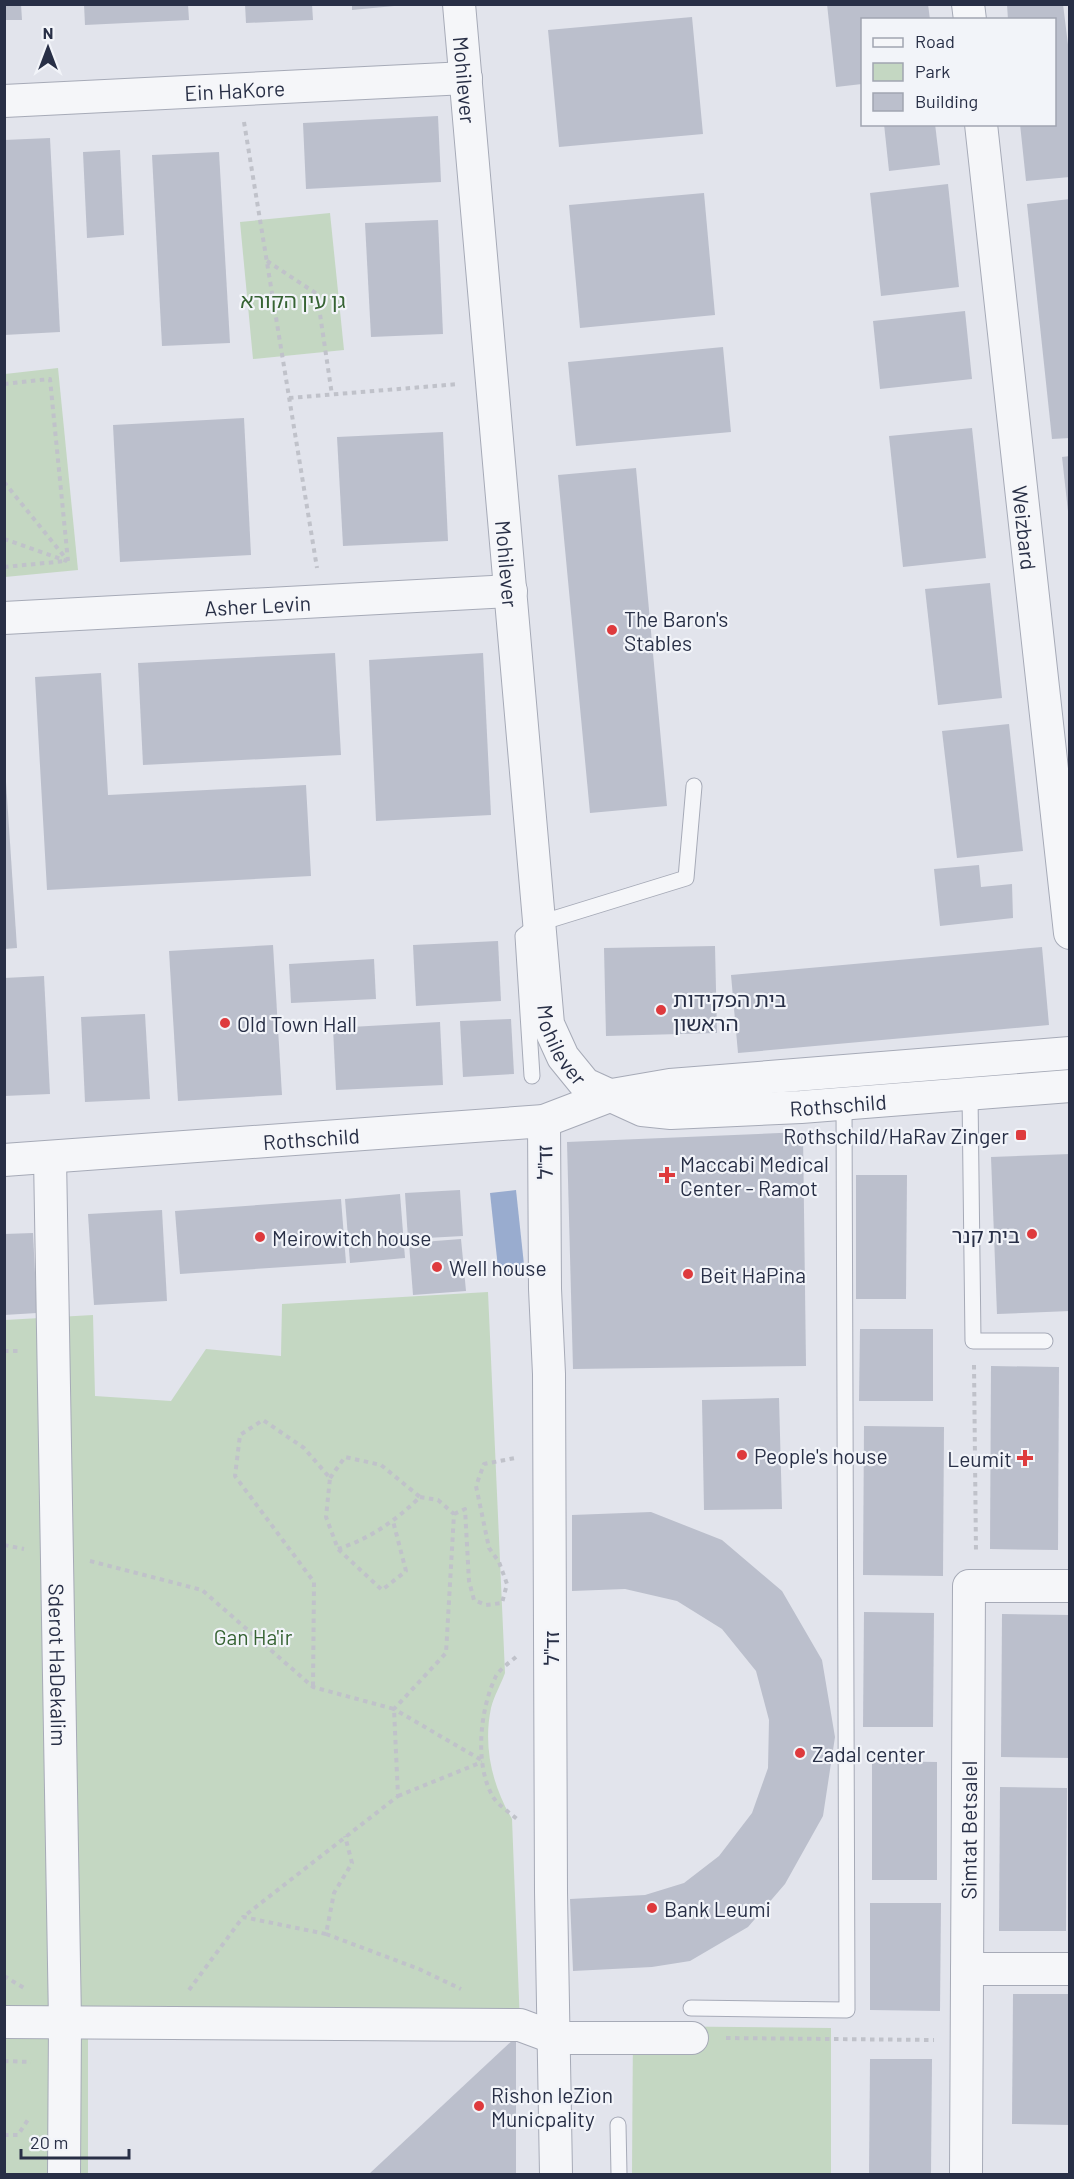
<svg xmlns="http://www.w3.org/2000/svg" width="1074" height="2179" viewBox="0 0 1074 2179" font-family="Barlow,'Noto Sans Hebrew',sans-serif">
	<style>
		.green { fill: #c4d7c2 }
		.water { fill: #99accf }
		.building { fill: #bbbfcc }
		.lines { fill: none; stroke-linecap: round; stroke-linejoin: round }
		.lane-casing { stroke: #a6aab7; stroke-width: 17 }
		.street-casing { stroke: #a6aab7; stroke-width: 34 }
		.path { stroke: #c0c2ca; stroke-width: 4; stroke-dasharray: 4.5 4.5; stroke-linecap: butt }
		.lane { stroke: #f5f6f9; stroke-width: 15 }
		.street { stroke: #f5f6f9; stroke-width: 32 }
		.poi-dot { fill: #de3a3d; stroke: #f2f4f9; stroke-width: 2 }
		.labels { text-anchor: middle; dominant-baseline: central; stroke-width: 4.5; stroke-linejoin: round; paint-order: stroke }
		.street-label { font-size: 21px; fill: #282f46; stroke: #f2f4f9 }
		.park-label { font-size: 21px; fill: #366333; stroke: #f2f4f9 }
		.poi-label { font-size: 21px; fill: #282f46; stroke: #f2f4f9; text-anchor: start }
	</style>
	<rect width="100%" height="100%" fill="#e2e4ec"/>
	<g class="green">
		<polygon points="330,213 344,350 253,359 240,222"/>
		<polygon points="58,368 78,570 5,577 5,374"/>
		<path d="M488,1292L505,1673C501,1684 494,1696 491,1708C483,1747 492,1785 512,1819L520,2025L88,2024V2174H5V1320L93,1315L95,1396L171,1401L206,1349L281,1356L282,1304Z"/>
		<polygon points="633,2026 831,2028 831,2174 632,2174"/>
	</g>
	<polygon class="water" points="516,1190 525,1274 499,1277 490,1193"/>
	<g class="building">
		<polygon points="4,4 21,4 22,20 4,20"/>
		<polygon points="84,4 188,4 189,20 85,25"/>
		<polygon points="245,4 312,4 313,20 246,23"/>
		<polygon points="352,4 394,4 394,6 352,10"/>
		<polygon points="827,4 928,4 930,20 862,20 862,84 836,87"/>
		<polygon points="1007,4 1063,4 1070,61 1070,177 1026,181 1020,124 1054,124 1054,20 1008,20"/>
		<polygon points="692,17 703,134 559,147 548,30"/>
		<polygon points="438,116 441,182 306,189 303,123"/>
		<polygon points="884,124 935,124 940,165 889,171"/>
		<polygon points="50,138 60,332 4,335 4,140"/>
		<polygon points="120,150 124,235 87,238 83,152"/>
		<polygon points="219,152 230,343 162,346 152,155"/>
		<polygon points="948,184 959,287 881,296 870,193"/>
		<polygon points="704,193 715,315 580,328 569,205"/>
		<polygon points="1070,199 1070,438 1052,439 1027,204"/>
		<polygon points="438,220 443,334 371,337 365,223"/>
		<polygon points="965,311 972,379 880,389 873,321"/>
		<polygon points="723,347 731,432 576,446 568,362"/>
		<polygon points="244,418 251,555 120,562 113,425"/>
		<polygon points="972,428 986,558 903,567 889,436"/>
		<polygon points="443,432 448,541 343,546 337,437"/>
		<polygon points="1070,456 1070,511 1068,511 1062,457"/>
		<polygon points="636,468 667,806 590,813 558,475"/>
		<polygon points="990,583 1002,698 938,705 925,589"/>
		<polygon points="335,653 341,755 143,765 138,663"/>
		<polygon points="483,653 491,815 376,821 369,660"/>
		<polygon points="101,673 108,795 306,785 311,876 47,890 35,677"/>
		<polygon points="1009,724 1023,851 957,858 942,731"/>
		<polygon points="4,752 17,948 4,949"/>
		<polygon points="979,865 981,887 1012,884 1013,918 940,926 934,869"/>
		<polygon points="498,941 501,1001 416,1006 413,945"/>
		<polygon points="273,945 282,1095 178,1101 169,951"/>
		<polygon points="715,946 717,1033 606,1036 604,948"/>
		<polygon points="1042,947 1049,1025 738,1053 731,975"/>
		<polygon points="374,959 376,999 291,1003 289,964"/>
		<polygon points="44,976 50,1094 4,1096 4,978"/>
		<polygon points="145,1014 150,1099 85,1102 81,1017"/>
		<polygon points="511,1019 514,1074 463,1077 460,1021"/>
		<polygon points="440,1022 443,1085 336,1090 333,1028"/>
		<polygon points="803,1132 806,1366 573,1369 567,1142"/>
		<polygon points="1070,1154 1070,1311 997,1314 991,1157"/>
		<polygon points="856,1175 907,1175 906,1299 856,1299"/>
		<polygon points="460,1190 463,1236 408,1239 405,1193"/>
		<polygon points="400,1194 405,1258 350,1263 345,1199"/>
		<polygon points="341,1199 346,1263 180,1274 175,1211"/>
		<polygon points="162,1210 167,1301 94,1305 88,1214"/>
		<polygon points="33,1233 37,1313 4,1315 4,1234"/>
		<polygon points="461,1239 466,1291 413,1295 409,1243"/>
		<polygon points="860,1329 933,1329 933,1401 859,1401"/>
		<polygon points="991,1366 1059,1367 1058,1550 990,1549"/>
		<polygon points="779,1398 782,1509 704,1510 702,1400"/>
		<polygon points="864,1426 944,1427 943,1576 863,1575"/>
		<polygon points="651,1512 722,1540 782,1591 822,1660 835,1737 823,1816 785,1884 748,1927 690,1961 652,1967 573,1971 570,1899 645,1895 684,1883 719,1856 752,1813 768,1768 769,1720 756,1671 722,1629 677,1601 625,1589 572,1591 572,1515"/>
		<polygon points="864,1612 934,1613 933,1727 863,1727"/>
		<polygon points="1002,1614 1070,1615 1070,1758 1001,1757"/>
		<polygon points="872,1761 937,1762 937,1880 872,1880"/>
		<polygon points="1000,1787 1067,1788 1066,1931 999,1931"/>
		<polygon points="870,1903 941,1903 940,2011 870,2010"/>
		<polygon points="1013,1994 1070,1994 1070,2125 1012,2124"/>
		<polygon points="516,2037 516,2174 369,2174"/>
		<polygon points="870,2059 932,2059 931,2174 869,2174"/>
	</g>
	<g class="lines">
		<defs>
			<g id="lane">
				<polyline points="532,1076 523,936 540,923 686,878 694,786"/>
				<polyline points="970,1094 973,1341 1045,1341"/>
				<polyline points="691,2008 847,2010 844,1104"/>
				<polyline points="618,2125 619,2174"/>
			</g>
			<g id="street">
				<path id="s1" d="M459,4L548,1024L563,1057L585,1084L642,1110L671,1113L801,1107L1070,1086"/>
				<polyline points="968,4 970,20"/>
				<path id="s2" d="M4,101L466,78"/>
				<path id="s3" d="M981,124L1070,933"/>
				<path id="s4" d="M4,618L511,591"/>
				<polyline points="544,1121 545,1289 549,1374 551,1892 556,2174"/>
				<path id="s5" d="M50,1157L65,2022L64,2174"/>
				<path id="s6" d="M4,1160L544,1121L612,1095L670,1085L1070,1053"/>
				<polyline points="967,1969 1070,1969"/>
				<polyline points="4,2022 520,2025 555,2038 692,2038"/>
				<path id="s7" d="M966,2174L969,1586H1070"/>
			</g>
		</defs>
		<use href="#lane" class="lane-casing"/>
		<use href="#street" class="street-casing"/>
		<g class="path">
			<polyline points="244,122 317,568"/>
			<polyline points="267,261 317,294 332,395"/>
			<polyline points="4,384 50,379 68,561"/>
			<polyline points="289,398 459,384"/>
			<polyline points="4,482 68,561"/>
			<polyline points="4,539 67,561"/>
			<polyline points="4,567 66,561"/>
			<polyline points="4,1351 19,1351"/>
			<polyline points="974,1365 976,1553"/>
			<path d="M330,1478L345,1457L381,1465L420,1497C395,1521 371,1538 338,1549"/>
			<polyline points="420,1497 438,1500 454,1514 446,1653 394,1709 483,1761"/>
			<polyline points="454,1514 465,1509 469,1581 474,1600 486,1605 502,1603 507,1584 499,1562 489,1548 476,1486 484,1464 515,1458"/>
			<polyline points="4,1545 24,1549"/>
			<polyline points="90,1561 202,1590 313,1687 394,1709 398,1796 243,1917"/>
			<path d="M516,1657C509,1663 500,1669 496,1676C480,1709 474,1764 493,1797C498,1805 510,1813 517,1819"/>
			<polyline points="313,1686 314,1582 235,1476 240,1435 263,1420 304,1448 330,1478 326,1517 338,1549 382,1590 406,1571 393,1521"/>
			<polyline points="398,1796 482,1762"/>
			<polyline points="326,1934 419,1969 461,1989"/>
			<polyline points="4,1976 24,1988"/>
			<polyline points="189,1990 243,1917 326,1934 334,1893 352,1863 345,1836"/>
			<polyline points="726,2038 934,2040"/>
			<polyline points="4,2061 31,2062"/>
			<polyline points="4,2135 18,2135 29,2118"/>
		</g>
		<use href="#lane" class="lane"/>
		<use href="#street" class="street"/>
	</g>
	<g class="poi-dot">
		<circle cx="612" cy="630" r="6"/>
		<circle cx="661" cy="1010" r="6"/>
		<circle cx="225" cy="1023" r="6"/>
		<rect x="1015" y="1129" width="12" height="12" rx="3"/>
		<path d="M664 1166h6v6h6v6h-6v6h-6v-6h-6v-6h6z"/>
		<circle cx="1032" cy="1234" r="6"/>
		<circle cx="260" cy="1237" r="6"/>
		<circle cx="437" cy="1267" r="6"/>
		<circle cx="688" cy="1274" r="6"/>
		<circle cx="742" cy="1455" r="6"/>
		<path d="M1022 1449h6v6h6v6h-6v6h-6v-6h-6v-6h6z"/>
		<circle cx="800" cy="1753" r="6"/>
		<circle cx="652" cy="1908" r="6"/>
		<circle cx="479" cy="2106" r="6"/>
	</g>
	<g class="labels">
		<g class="street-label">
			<text stroke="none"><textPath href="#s1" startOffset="76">Mohilever</textPath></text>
			<text stroke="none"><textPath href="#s2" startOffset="231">Ein HaKore</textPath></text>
			<text stroke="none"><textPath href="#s3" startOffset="406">Weizbard</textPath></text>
			<text stroke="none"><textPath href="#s1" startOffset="562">Mohilever</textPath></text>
			<text stroke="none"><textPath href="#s4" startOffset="254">Asher Levin</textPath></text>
			<text stroke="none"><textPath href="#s1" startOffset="1048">Mohilever</textPath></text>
			<text stroke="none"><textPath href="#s1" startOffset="1354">Rothschild</textPath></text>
			<text stroke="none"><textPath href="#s6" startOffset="308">Rothschild</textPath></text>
			<text transform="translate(544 1162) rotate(-91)">זד"ל</text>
			<text transform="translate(550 1648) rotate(-90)">זד"ל</text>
			<text stroke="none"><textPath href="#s5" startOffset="508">Sderot HaDekalim</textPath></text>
			<text stroke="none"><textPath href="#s7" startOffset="344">Simtat Betsalel</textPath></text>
		</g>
		<g class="park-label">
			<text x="293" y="299">גן עין הקורא</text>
			<text x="253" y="1636">Gan Ha'ir</text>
		</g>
		<g class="poi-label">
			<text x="624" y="618">The Baron's<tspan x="624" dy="24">Stables</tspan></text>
			<text x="673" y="998">בית הפקידות<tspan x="673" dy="24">הראשון</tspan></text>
			<text x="237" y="1023">Old Town Hall</text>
			<text x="1009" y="1135" text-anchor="end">Rothschild/HaRav Zinger</text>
			<text x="680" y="1163">Maccabi Medical<tspan x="680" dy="24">Center - Ramot</tspan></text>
			<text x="1020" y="1234" text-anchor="end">בית קנר</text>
			<text x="272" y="1237">Meirowitch house</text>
			<text x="449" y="1267">Well house</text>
			<text x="700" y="1274">Beit HaPina</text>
			<text x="754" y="1455">People's house</text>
			<text x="1012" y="1458" text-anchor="end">Leumit</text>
			<text x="812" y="1753">Zadal center</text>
			<text x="664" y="1908">Bank Leumi</text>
			<text x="491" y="2094">Rishon leZion<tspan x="491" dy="24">Municpality</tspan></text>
		</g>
	</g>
	<rect width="1074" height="2179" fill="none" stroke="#282f46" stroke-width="12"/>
	<rect x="861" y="18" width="195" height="108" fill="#f2f4f9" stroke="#a1a5b1" stroke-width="1.5"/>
	<rect x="873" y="38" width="30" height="9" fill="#f5f6f9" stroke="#a1a5b1" stroke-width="1.5"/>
	<text x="915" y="48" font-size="18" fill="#282f46">Road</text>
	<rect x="873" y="63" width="30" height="18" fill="#c4d7c2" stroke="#a1a5b1" stroke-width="1.5"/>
	<text x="915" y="78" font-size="18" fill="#282f46">Park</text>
	<rect x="873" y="93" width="30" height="18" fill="#bbbfcc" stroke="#a1a5b1" stroke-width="1.5"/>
	<text x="915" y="108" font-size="18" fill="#282f46">Building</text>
	<g transform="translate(48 48)" stroke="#f2f4f9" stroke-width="4.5" paint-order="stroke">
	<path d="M0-4.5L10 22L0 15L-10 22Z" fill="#282f46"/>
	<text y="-9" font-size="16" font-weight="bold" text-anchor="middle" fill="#282f46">N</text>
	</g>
	<path d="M21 2149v9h108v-9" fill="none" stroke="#282f46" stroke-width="3"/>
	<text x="30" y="2149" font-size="18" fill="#282f46" stroke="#f2f4f9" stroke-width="4.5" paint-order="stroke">20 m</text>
</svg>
